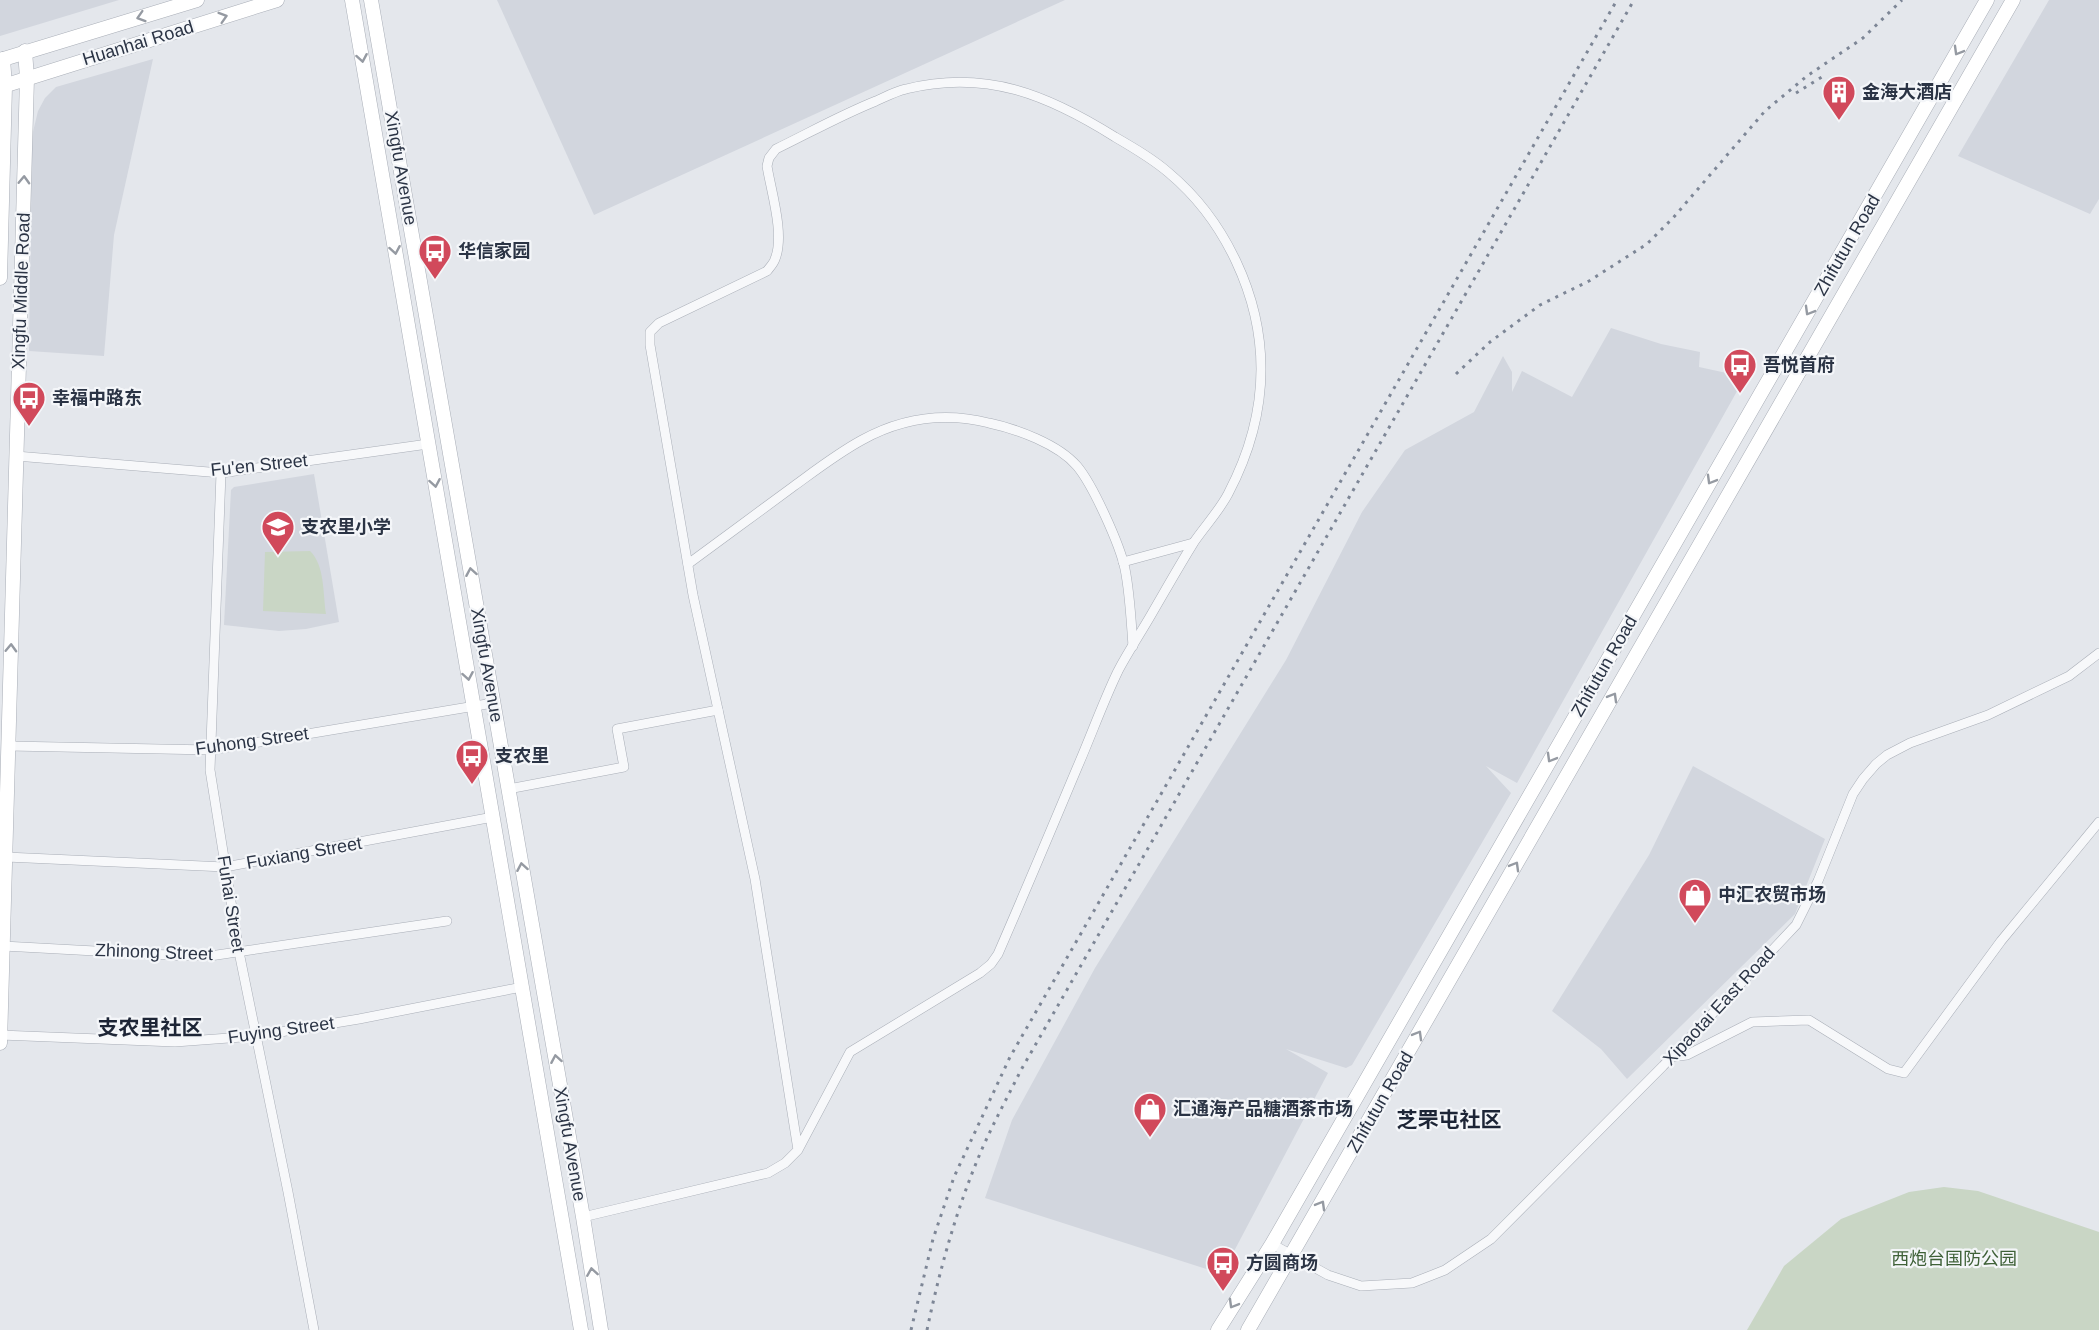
<svg xmlns="http://www.w3.org/2000/svg" width="2099" height="1330" viewBox="0 0 2099 1330" font-family="Arial,'Noto Sans SC',sans-serif">
	<style>
		.built { fill: #d2d6de }
		.green { fill: #c9d6c5 }
		.lines { fill: none; stroke-linecap: round; stroke-linejoin: round }
		.street-casing { stroke: #a9aeb7; stroke-width: 10 }
		.secondary-casing { stroke: #a9aeb7; stroke-width: 15 }
		.street { stroke: #f7f8fa; stroke-width: 9 }
		.secondary { stroke: #fff; stroke-width: 14 }
		.rail { stroke: #7d8696; stroke-width: 3; stroke-dasharray: 3 6; stroke-linecap: butt }
		.oneway { stroke: #959aa2 }
		.labels { text-anchor: middle; dominant-baseline: central; stroke-width: 4.5; stroke-linejoin: round; paint-order: stroke }
		.street-label { font-size: 18px; fill: #2b3445; stroke: #f4f6f9 }
		.poi-label { font-size: 18px; font-weight: bold; fill: #2b3445; stroke: #f4f6f9; text-anchor: start }
		.park-label { font-size: 18px; fill: #3f6138; stroke: #f4f6f9 }
		.quarter-label { font-size: 21px; font-weight: bold; fill: #1d2536; stroke: #f4f6f9 }
	</style>
	<rect width="100%" height="100%" fill="#e4e7ec"/>
	<g class="built">
		<polygon points="0,0 119,0 0,36"/>
		<polygon points="497,0 1065,0 594,215"/>
		<polygon points="2049,0 2099,0 2099,199 2090,214 1958,156"/>
		<polygon points="153,59 114,235 104,356 29,351 32,136 38,111 45,98 56,87"/>
		<polygon points="1611,328 1661,344 1700,352 1699,367 1745,377 1517,783 1486,766 1511,793 1352,1065 1346,1068 1286,1049 1328,1073 1222,1274 985,1198 1012,1120 1095,968 1286,660 1362,512 1405,450 1474,412 1503,356 1512,372 1512,392 1522,371 1572,397"/>
		<polygon points="314,474 339,622 306,629 279,631 224,625 231,490 234,487"/>
		<polygon points="1693,766 1825,839 1795,914 1627,1079 1601,1049 1552,1011 1649,855"/>
	</g>
	<g class="green">
		<path d="M310,551C325,565 323,595 326,614L263,611L265,552Z"/>
		<polygon points="1944,1187 1978,1191 2099,1232 2099,1330 1747,1330 1784,1266 1841,1219 1909,1192"/>
	</g>
	<g class="lines">
		<defs>
			<g id="street">
				<polyline points="16,456 221,473 428,444"/>
				<polyline points="221,473 210,770 239,952 288,1192 314,1330"/>
				<polyline points="1123,562 1193,543"/>
				<path d="M688,564C723,538 759,512 794,486C816,470 838,453 862,440C902,418 945,412 989,423C1017,429 1058,444 1077,466C1093,485 1120,545 1125,569C1130,594 1131,620 1133,646"/>
				<polyline points="9,746 211,750 493,703"/>
				<polyline points="508,789 624,767 617,729 718,710"/>
				<polyline points="6,857 225,867 493,817"/>
				<polyline points="3,946 187,956 210,956 447,921"/>
				<polyline points="0,1035 175,1042 256,1036 359,1019 522,987"/>
				<polyline points="1671,1057 1687,1055 1752,1022 1809,1020 1888,1069 1904,1073 2001,941 2099,822"/>
				<path d="M583,1217L768,1173L785,1163L798,1150L850,1052L980,973L991,964L998,954C1025,892 1051,830 1077,768C1091,736 1103,702 1118,671C1128,652 1140,634 1151,615C1165,591 1179,566 1194,542C1205,526 1219,511 1228,494C1248,456 1261,412 1261,369C1261,296 1225,220 1169,173C1153,159 1134,148 1115,137C1048,95 986,69 906,89C896,91 885,97 876,101C841,115 809,133 776,149L769,158L767,166C771,191 785,235 775,259C774,263 770,267 767,271L659,323L650,332V345L693,595L755,879L798,1150"/>
				<polyline points="1272,1244 1328,1275 1361,1286 1412,1283 1445,1270 1491,1239 1663,1066 1796,925 1818,881 1853,794 1863,779 1876,764 1887,755 1910,743 1988,715 2069,676 2099,653"/>
			</g>
			<g id="secondary">
				<polyline points="352,0 581,1330"/>
				<polyline points="371,0 583,1217 601,1330"/>
				<polyline points="0,60 197,0"/>
				<polyline points="0,87 277,0"/>
				<polyline points="0,278 5,86 3,59"/>
				<polyline points="0,1043 27,78 25,51"/>
				<polyline points="1218,1330 1272,1244 1987,0"/>
				<polyline points="1248,1330 2013,0"/>
			</g>
		</defs>
		<use href="#street" class="street-casing"/>
		<use href="#secondary" class="secondary-casing"/>
		<use href="#street" class="street"/>
		<use href="#secondary" class="secondary"/>
		<g class="rail">
			<polyline points="1796,93 1825,75"/>
			<polyline points="1456,374 1490,342 1540,305 1589,281 1647,244 1673,218 1765,111 1807,76 1863,38 1902,0"/>
			<polyline points="911,1330 933,1239 954,1177 1010,1057 1617,0"/>
			<path d="M927,1330C940,1268 957,1207 982,1149C994,1122 1008,1096 1021,1070L1634,0"/>
		</g>
	</g>
	<defs><path id="oneway-chevron" d="M-2-3.5L2.5 0L-2 3.5" fill="none" stroke-width="1.6" stroke-linecap="round" stroke-linejoin="round" transform="scale(1.5)"/></defs>
	<g class="oneway">
		<use href="#oneway-chevron" transform="translate(141 17) rotate(163)"/>
		<use href="#oneway-chevron" transform="translate(223 17) rotate(-17)"/>
		<use href="#oneway-chevron" transform="translate(1958 51) rotate(120)"/>
		<use href="#oneway-chevron" transform="translate(362 58) rotate(80)"/>
		<use href="#oneway-chevron" transform="translate(24 180) rotate(-88)"/>
		<use href="#oneway-chevron" transform="translate(395 250) rotate(80)"/>
		<use href="#oneway-chevron" transform="translate(1809 311) rotate(120)"/>
		<use href="#oneway-chevron" transform="translate(1711 480) rotate(120)"/>
		<use href="#oneway-chevron" transform="translate(435 483) rotate(80)"/>
		<use href="#oneway-chevron" transform="translate(471 572) rotate(-100)"/>
		<use href="#oneway-chevron" transform="translate(11 648) rotate(-88)"/>
		<use href="#oneway-chevron" transform="translate(468 676) rotate(80)"/>
		<use href="#oneway-chevron" transform="translate(1613 697) rotate(-60)"/>
		<use href="#oneway-chevron" transform="translate(1551 758) rotate(120)"/>
		<use href="#oneway-chevron" transform="translate(1515 866) rotate(-60)"/>
		<use href="#oneway-chevron" transform="translate(522 867) rotate(-100)"/>
		<use href="#oneway-chevron" transform="translate(1418 1035) rotate(-60)"/>
		<use href="#oneway-chevron" transform="translate(556 1059) rotate(-100)"/>
		<use href="#oneway-chevron" transform="translate(1321 1205) rotate(-60)"/>
		<use href="#oneway-chevron" transform="translate(592 1272) rotate(-99)"/>
		<use href="#oneway-chevron" transform="translate(1233 1304) rotate(120)"/>
	</g>
	<defs>
		<symbol id="building-pin" viewBox="-11 -11 22 30"><path d="M0 17L-7.5 6A9.5 9.5 0 1 1 7.5 6Z" fill="#d1495b" stroke="#f4f6f9"/><path d="M-4-6H4V6H1V3H-1V6H-4ZM-2.5-4.3h1.7v1.8h-1.7ZM.8-4.3h1.7v1.8H.8ZM-2.5-1h1.7V.8h-1.7ZM.8-1h1.7V.8H.8Z" fill="#fff"/></symbol>
		<symbol id="bus-pin" viewBox="-11 -11 22 30"><path d="M0 17L-7.5 6A9.5 9.5 0 1 1 7.5 6Z" fill="#d1495b" stroke="#f4f6f9"/><path d="M-5-6H5V4H4V6H2V4H-2V6H-4V4H-5ZM-3.5-4V0h7V-4ZM-3.5 1.2v1.5H-2V1.2ZM2 1.2v1.5H3.5V1.2Z" fill="#fff"/></symbol>
		<symbol id="school-pin" viewBox="-11 -11 22 30"><path d="M0 17L-7.5 6A9.5 9.5 0 1 1 7.5 6Z" fill="#d1495b" stroke="#f4f6f9"/><path d="M0-5L7-2L0 1L-7-2ZM-4 1L0 2.5L4 1V4Q0 6-4 4Z" fill="#fff"/></symbol>
		<symbol id="shop-pin" viewBox="-11 -11 22 30"><path d="M0 17L-7.5 6A9.5 9.5 0 1 1 7.5 6Z" fill="#d1495b" stroke="#f4f6f9"/><path d="M-5-2.5h2.3a2.7 3.5 0 0 1 5.4 0H5L5.5 6h-11ZM-1.5-2.5h3a1.5 2.3 0 0 0-3 0Z" fill="#fff"/></symbol>
	</defs>
	<g fill-rule="evenodd">
		<use href="#building-pin" x="1820" y="73" width="38" height="52"/>
		<use href="#bus-pin" x="416" y="232" width="38" height="52"/>
		<use href="#bus-pin" x="1721" y="346" width="38" height="52"/>
		<use href="#bus-pin" x="10" y="379" width="38" height="52"/>
		<use href="#school-pin" x="259" y="508" width="38" height="52"/>
		<use href="#bus-pin" x="453" y="737" width="38" height="52"/>
		<use href="#shop-pin" x="1676" y="876" width="38" height="52"/>
		<use href="#shop-pin" x="1131" y="1090" width="38" height="52"/>
		<use href="#bus-pin" x="1204" y="1244" width="38" height="52"/>
	</g>
	<g class="labels">
		<g class="street-label">
			<text transform="translate(138 43) rotate(-17)">Huanhai Road</text>
			<text transform="translate(401 168) rotate(80)">Xingfu Avenue</text>
			<text transform="translate(1847 245) rotate(-60)">Zhifutun Road</text>
			<text transform="translate(21 291) rotate(-88)">Xingfu Middle Road</text>
			<text transform="translate(259 465) rotate(-6)">Fu'en Street</text>
			<text transform="translate(487 665) rotate(80)">Xingfu Avenue</text>
			<text transform="translate(1604 666) rotate(-60)">Zhifutun Road</text>
			<text transform="translate(252 741) rotate(-8)">Fuhong Street</text>
			<text transform="translate(304 853) rotate(-10)">Fuxiang Street</text>
			<text transform="translate(231 904) rotate(81)">Fuhai Street</text>
			<text transform="translate(154 952) rotate(2)">Zhinong Street</text>
			<text transform="translate(1719 1006) rotate(-47)">Xipaotai East Road</text>
			<text transform="translate(281 1030) rotate(-8)">Fuying Street</text>
			<text transform="translate(1380 1102) rotate(-60)">Zhifutun Road</text>
			<text transform="translate(570 1144) rotate(80)">Xingfu Avenue</text>
		</g>
		<g class="poi-label">
			<text x="1862" y="92">金海大酒店</text>
			<text x="458" y="251">华信家园</text>
			<text x="1763" y="365">吾悦首府</text>
			<text x="52" y="398">幸福中路东</text>
			<text x="301" y="527">支农里小学</text>
			<text x="495" y="756">支农里</text>
			<text x="1718" y="895">中汇农贸市场</text>
			<text x="1173" y="1109">汇通海产品糖酒茶市场</text>
			<text x="1246" y="1263">方圆商场</text>
		</g>
		<g class="park-label">
			<text x="1954" y="1259">西炮台国防公园</text>
		</g>
		<g class="quarter-label">
			<text x="150" y="1027">支农里社区</text>
			<text x="1449" y="1119">芝罘屯社区</text>
		</g>
	</g>
</svg>
